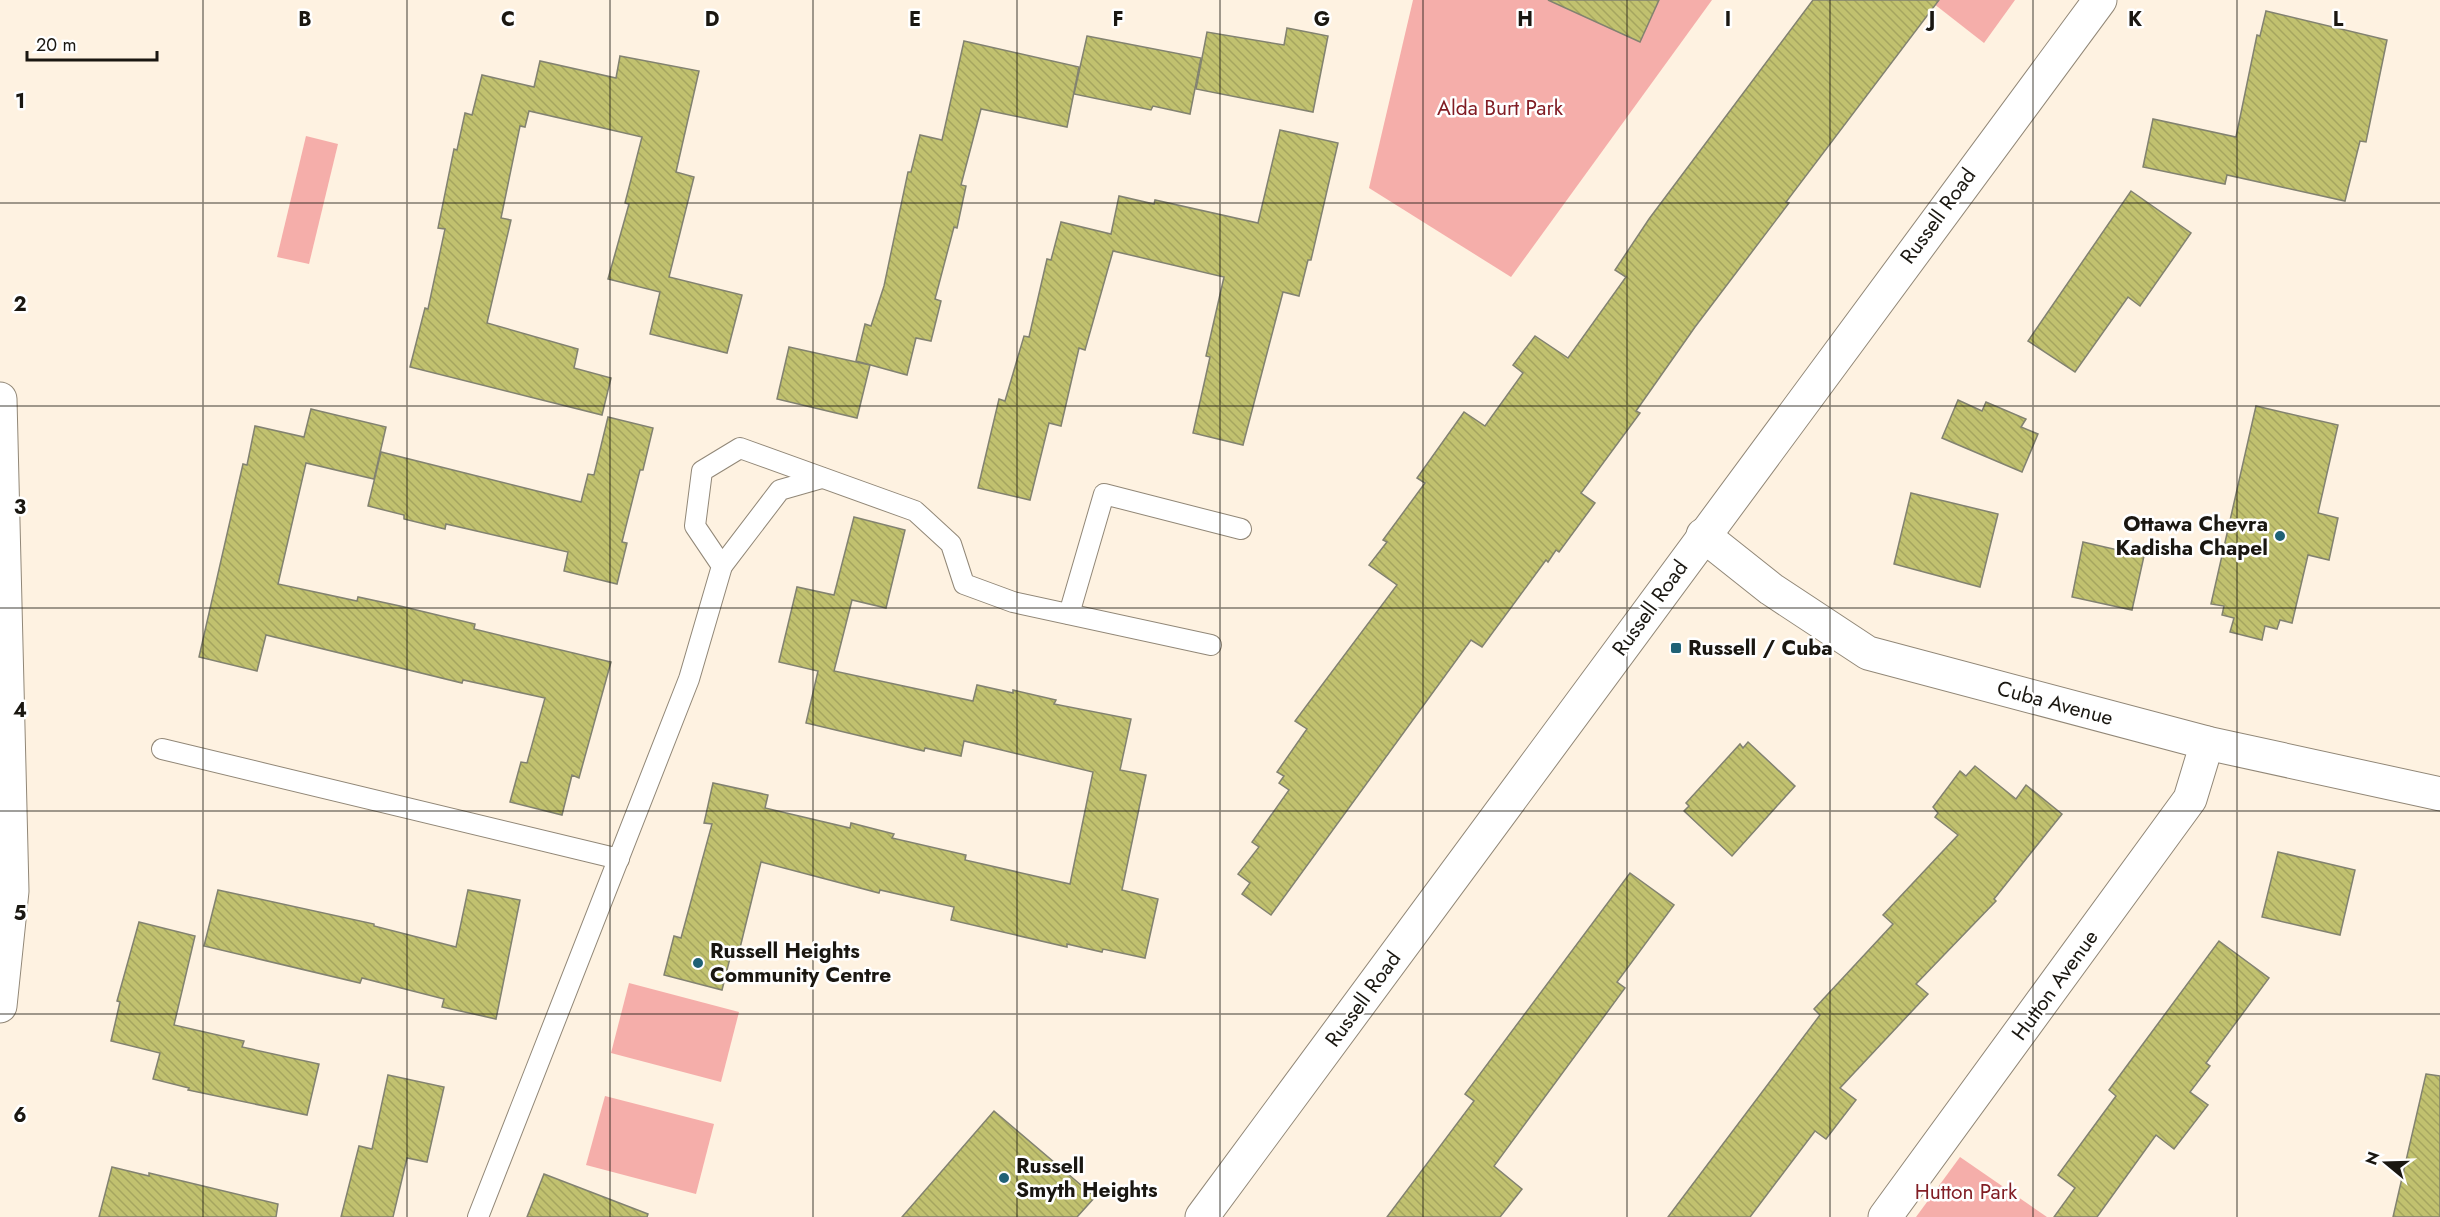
<svg xmlns="http://www.w3.org/2000/svg" width="2440" height="1217" viewBox="0 0 2440 1217" font-family="Jost,sans-serif">
	<style>
		.green { fill: #f5aeaa }
		.building { fill: url(#building-back-hatch); stroke: #828270; stroke-width: 1.5 }
		.lines { fill: none; stroke-linecap: round; stroke-linejoin: round }
		.lane-casing { stroke: #918777; stroke-width: 22 }
		.street-casing { stroke: #918777; stroke-width: 35 }
		.secondary-casing { stroke: #918777; stroke-width: 35 }
		.lane { stroke: #fff; stroke-width: 20 }
		.street { stroke: #fff; stroke-width: 33 }
		.secondary { stroke: #fff; stroke-width: 33 }
		.grid { fill: none; stroke: #1a1711; stroke-width: 1.5; stroke-opacity: 0.55 }
		.poi-dot { fill: #1f6175; stroke: #fff; stroke-width: 2 }
		.labels { text-anchor: middle; dominant-baseline: central; stroke-width: 5; stroke-linejoin: round; paint-order: stroke }
		.park-label { font-size: 21px; fill: #811d24; stroke: #fff }
		.street-label { font-size: 21px; fill: #1a1711; stroke: #fff }
		.poi-label { font-size: 21px; font-weight: bold; fill: #1a1711; stroke: #fff; text-anchor: start }
		.grid-label { font-size: 20px; text-anchor: middle; font-weight: bold; fill: #1a1711; stroke: #fff; stroke-width: 5; stroke-linejoin: round; paint-order: stroke }
	</style>
	<defs>
		<pattern id="building-back-hatch" width="6" height="6" patternUnits="userSpaceOnUse" patternTransform="scale(1.5)"><rect width="6" height="6" fill="#c1c16f"/><path d="M-1 5l2 2M0 0l6 6M5-1l2 2" fill="none" stroke="#a5a55f"/></pattern>
	</defs>
	<rect width="100%" height="100%" fill="#fef2e1"/>
	<g class="green">
		<polygon points="1413,0 1712,0 1511,277 1369,188"/>
		<polygon points="1929,0 2015,0 1984,43"/>
		<polygon points="306,136 338,144 309,264 277,257"/>
		<polygon points="629,983 739,1012 721,1082 611,1053"/>
		<polygon points="605,1096 714,1124 696,1194 586,1165"/>
		<polygon points="1960,1157 2047,1217 1916,1217"/>
	</g>
	<g class="building">
		<polygon points="1548,0 1659,0 1640,42"/>
		<polygon points="1813,0 1939,0 1786,202 1789,203 1695,327 1636,411 1640,413 1581,493 1595,503 1559,552 1556,550 1548,562 1546,560 1482,647 1471,640 1271,915 1242,894 1250,883 1238,874 1259,847 1252,842 1289,790 1279,783 1284,776 1277,772 1307,729 1295,721 1397,585 1369,565 1387,542 1383,540 1425,483 1417,478 1464,412 1485,426 1523,373 1513,365 1535,336 1568,358 1626,277 1615,270 1649,219"/>
		<polygon points="2266,11 2387,40 2366,142 2360,141 2345,201 2227,175 2225,184 2143,167 2153,119 2236,137 2257,35 2260,36"/>
		<polygon points="1287,28 1328,36 1313,112 1196,89 1207,32 1284,45"/>
		<polygon points="1087,36 1201,58 1190,114 1153,106 1151,110 1074,94"/>
		<polygon points="964,41 1079,67 1067,127 981,109 961,185 966,186 957,228 954,227 935,299 941,301 931,341 916,338 907,375 856,361 865,324 871,326 884,286 908,172 911,172 920,135 942,140"/>
		<polygon points="620,56 699,71 676,172 694,177 669,277 742,295 727,353 650,334 660,292 608,279 629,204 625,203 642,137 529,111 525,127 520,126 501,218 511,220 487,323 578,349 574,368 611,378 602,415 410,367 425,308 428,309 445,229 438,228 454,149 457,150 465,113 472,115 482,75 534,87 540,61 616,78"/>
		<polygon points="1280,130 1338,143 1311,260 1308,260 1299,296 1283,292 1243,445 1193,433 1210,357 1206,356 1224,277 1113,251 1085,350 1079,348 1061,426 1049,423 1030,500 978,488 999,399 1005,401 1024,336 1029,337 1047,259 1051,260 1061,222 1111,234 1119,196 1154,204 1155,200 1258,223"/>
		<polygon points="2131,191 2191,233 2140,306 2128,297 2075,372 2028,341"/>
		<polygon points="789,347 870,365 857,418 777,399"/>
		<polygon points="1958,400 1982,411 1986,402 2026,419 2021,427 2038,434 2022,472 1942,438"/>
		<polygon points="2256,406 2338,425 2318,513 2338,518 2329,560 2308,555 2292,623 2280,620 2277,629 2265,626 2262,640 2230,632 2234,618 2222,615 2224,606 2211,604"/>
		<polygon points="311,409 386,427 374,479 306,463 278,584 357,601 358,597 400,606 475,624 474,629 611,662 579,778 572,775 562,815 510,802 521,762 527,763 545,698 463,680 462,683 266,635 257,671 199,657 243,464 247,465 255,426 304,437"/>
		<polygon points="608,417 653,428 643,470 640,470 622,542 627,543 617,584 564,571 568,552 446,524 445,529 404,519 404,515 368,506 381,452 581,502 588,474 594,475"/>
		<polygon points="1911,493 1998,514 1980,587 1894,564"/>
		<polygon points="854,517 905,530 886,608 852,600 834,671 973,701 977,685 1013,693 1013,690 1056,700 1054,704 1131,719 1120,770 1146,775 1122,890 1158,899 1145,958 1103,949 1102,952 1067,944 1067,947 951,920 954,907 880,890 879,893 761,862 739,952 732,950 722,990 664,975 674,936 681,938 712,824 704,823 713,783 768,795 765,808 850,828 851,823 894,834 892,838 966,855 965,860 1070,884 1093,772 964,741 961,756 925,748 924,751 806,723 818,671 779,662 797,587 834,595"/>
		<polygon points="2083,542 2144,556 2132,610 2072,597"/>
		<polygon points="1748,742 1795,786 1732,856 1684,811 1689,806 1686,803 1740,744 1743,748"/>
		<polygon points="1975,766 2016,799 2026,785 2062,814 1994,899 1996,901 1916,984 1928,994 1840,1088 1856,1100 1826,1139 1815,1131 1750,1217 1668,1217 1820,1015 1814,1009 1893,924 1883,915 1958,835 1935,817 1938,813 1933,807 1960,771 1966,776"/>
		<polygon points="2278,852 2355,870 2340,935 2262,917"/>
		<polygon points="1630,873 1674,905 1617,982 1625,988 1494,1166 1522,1189 1500,1217 1387,1217 1474,1101 1465,1094"/>
		<polygon points="218,890 374,924 374,926 456,947 468,890 520,900 496,1019 442,1007 444,999 362,978 360,983 204,946"/>
		<polygon points="139,922 195,936 174,1025 244,1041 242,1047 319,1064 307,1115 188,1090 189,1088 153,1079 160,1053 111,1041 120,1002 117,1001"/>
		<polygon points="2219,941 2269,978 2206,1063 2210,1066 2190,1092 2208,1105 2174,1149 2156,1135 2097,1217 2054,1217 2075,1188 2058,1175 2116,1096 2109,1090"/>
		<polygon points="2426,1074 2440,1076 2440,1217 2393,1217"/>
		<polygon points="388,1075 444,1087 427,1162 407,1158 393,1217 341,1217 359,1146 372,1149"/>
		<polygon points="994,1111 1095,1197 1077,1217 902,1217"/>
		<polygon points="112,1167 149,1176 149,1173 278,1204 276,1217 99,1217"/>
		<polygon points="544,1174 648,1214 647,1217 527,1217"/>
	</g>
	<g class="lines">
		<defs>
			<g id="lane">
				<polyline points="722,566 780,490 822,478"/>
				<polyline points="1069,614 1104,494 1241,529"/>
				<polyline points="162,749 619,859"/>
				<polyline points="478,1217 689,679 722,566 695,526 702,471 740,448 915,511 951,544 964,584 1013,602 1211,645"/>
			</g>
			<g id="street">
				<polyline points="0,399 12,891 0,1006"/>
				<polyline points="1703,535 1771,589 1868,653 2207,743 2440,794"/>
				<polyline points="1885,1217 2190,799 2207,743"/>
			</g>
			<polyline id="secondary" points="1202,1217 2100,0"/>
		</defs>
		<use href="#lane" class="lane-casing"/>
		<use href="#street" class="street-casing"/>
		<use href="#secondary" class="secondary-casing"/>
		<use href="#lane" class="lane"/>
		<use href="#street" class="street"/>
		<use href="#secondary" class="secondary"/>
	</g>
	<path class="grid" d="M203,0V1217M407,0V1217M610,0V1217M813,0V1217M1017,0V1217M1220,0V1217M1423,0V1217M1627,0V1217M1830,0V1217M2033,0V1217M2237,0V1217M0,203H2440M0,406H2440M0,608H2440M0,811H2440M0,1014H2440"/>
	<g class="poi-dot">
		<circle cx="2280" cy="536" r="6"/>
		<rect x="1670" y="642" width="12" height="12" rx="3"/>
		<circle cx="698" cy="963" r="6"/>
		<circle cx="1004" cy="1178" r="6"/>
	</g>
	<g class="labels">
		<g class="park-label">
			<text x="1500" y="108">Alda Burt Park</text>
			<text x="1966" y="1192">Hutton Park</text>
		</g>
		<g class="street-label">
			<text transform="translate(1938 216) rotate(-54)">Russell Road</text>
			<text transform="translate(1650 608) rotate(-54)">Russell Road</text>
			<text transform="translate(2055 703) rotate(15)">Cuba Avenue</text>
			<text transform="translate(2055 985) rotate(-54)">Hutton Avenue</text>
			<text transform="translate(1363 999) rotate(-54)">Russell Road</text>
		</g>
		<g class="poi-label">
			<text x="2268" y="524" text-anchor="end">Ottawa Chevra<tspan x="2268" dy="24">Kadisha Chapel</tspan></text>
			<text x="1688" y="648">Russell / Cuba</text>
			<text x="710" y="951">Russell Heights<tspan x="710" dy="24">Community Centre</tspan></text>
			<text x="1016" y="1166">Russell<tspan x="1016" dy="24">Smyth Heights</tspan></text>
		</g>
	</g>
	<g class="grid-label">
		<text x="305" y="26">B</text>
		<text x="508" y="26">C</text>
		<text x="712" y="26">D</text>
		<text x="915" y="26">E</text>
		<text x="1118" y="26">F</text>
		<text x="1322" y="26">G</text>
		<text x="1525" y="26">H</text>
		<text x="1728" y="26">I</text>
		<text x="1932" y="26">J</text>
		<text x="2135" y="26">K</text>
		<text x="2338" y="26">L</text>
		<text x="20" y="108">1</text>
		<text x="20" y="311">2</text>
		<text x="20" y="514">3</text>
		<text x="20" y="717">4</text>
		<text x="20" y="920">5</text>
		<text x="20" y="1122">6</text>
	</g>
	<g transform="translate(2386 1163) rotate(289)" stroke="#ffffff" stroke-width="4.5" paint-order="stroke">
	<path d="M0-4.5L10 22L0 15L-10 22Z" fill="#1a1711"/>
	<text y="-9" font-size="16" font-weight="bold" text-anchor="middle" fill="#1a1711">N</text>
	</g>
	<path d="M27 51v9h130v-9" fill="none" stroke="#1a1711" stroke-width="3"/>
	<text x="36" y="51" font-size="18" fill="#1a1711" stroke="#ffffff" stroke-width="4.5" paint-order="stroke">20 m</text>
</svg>
